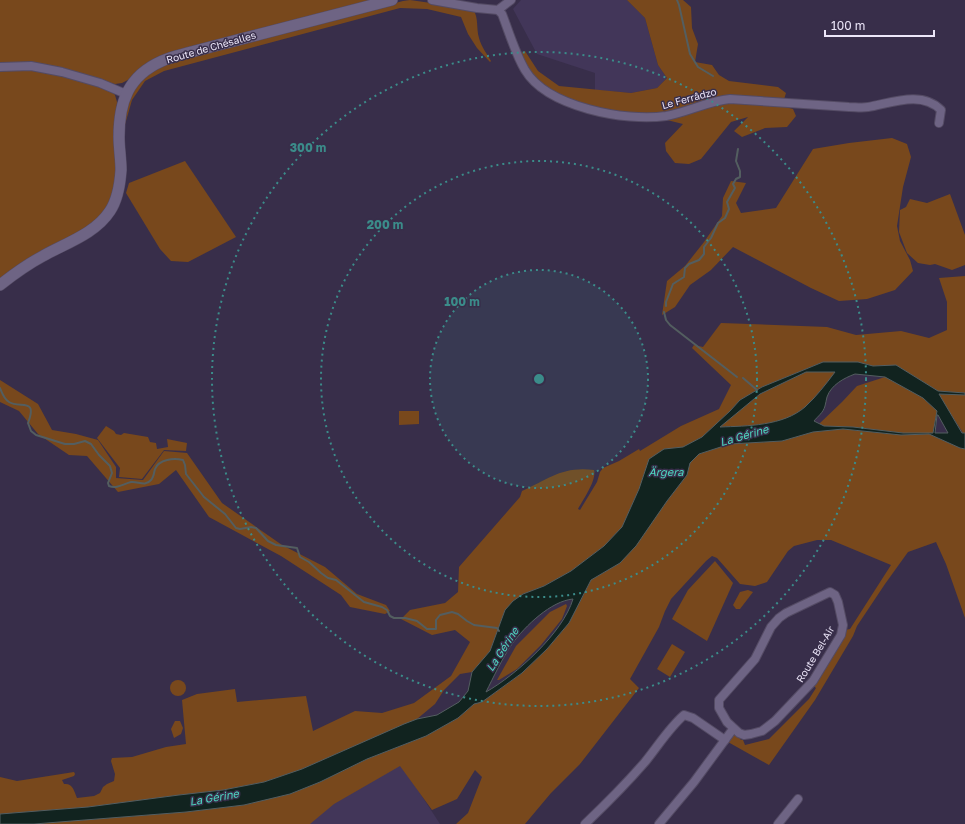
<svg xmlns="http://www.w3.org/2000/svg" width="965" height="824" viewBox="0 0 965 824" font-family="'Golos Text',sans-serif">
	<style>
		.built { fill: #423659 }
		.green { fill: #78481c }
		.water { fill: #11231f; stroke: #535e60; fill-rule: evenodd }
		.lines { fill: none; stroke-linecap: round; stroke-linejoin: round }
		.stream { stroke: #535e60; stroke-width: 2 }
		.street-casing { stroke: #544b64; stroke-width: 10 }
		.secondary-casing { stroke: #544b64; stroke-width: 12 }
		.street { stroke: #6e6484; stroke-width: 8 }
		.secondary { stroke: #6e6484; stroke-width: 11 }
		.ring { fill: none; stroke: #3b8c8a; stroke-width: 2; stroke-dasharray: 2 4 }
		.labels { text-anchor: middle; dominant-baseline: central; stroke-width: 3; stroke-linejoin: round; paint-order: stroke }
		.street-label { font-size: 10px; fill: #ece6f9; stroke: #382e4a }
		.water-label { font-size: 11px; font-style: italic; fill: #4dd9c2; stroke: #382e4a }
		.centre { fill: #3b8c8a; stroke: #382e4a; stroke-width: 2 }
		.ring-label { font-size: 12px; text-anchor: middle; font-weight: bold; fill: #3b8c8a; stroke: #382e4a; stroke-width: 3; stroke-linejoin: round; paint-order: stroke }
	</style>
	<rect width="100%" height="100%" fill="#382e4a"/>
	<g class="built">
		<polygon points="521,0 627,0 645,18 658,65 667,78 657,88 631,93 595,90 595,73 537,54 513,9"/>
		<polygon points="401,764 440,824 273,824"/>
	</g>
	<g class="green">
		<polygon points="0,0 383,0 189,48 122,83 115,84 103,81 115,95 117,102 115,137 116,184 107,208 87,228 0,281"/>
		<path d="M410,0L473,9C479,18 476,28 479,38C481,46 487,54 491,61L490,62L477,48L468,34L461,17L427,9L400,8L164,71L145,81L132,100L124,128L125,107L130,97L141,80L161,65L191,55L403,1Z"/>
		<polygon points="627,0 683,0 691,7 692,28 698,44 695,62 712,65 719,75 729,81 778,87 786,93 782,106 793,109 796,116 787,127 765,128 742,137 734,131 748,117 731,122 701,159 689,164 675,163 666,151 665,143 683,124 659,118 614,112 579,104 547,89 527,69 521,53 525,51 538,71 559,86 631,93 657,88 667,78 658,65 645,18"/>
		<polygon points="892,138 907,144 911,157 903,187 897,226 900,241 910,260 913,271 895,290 867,299 839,301 811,288 733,247 711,270 690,285 675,307 662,315 667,281 685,266 704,242 722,216 723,198 731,181 746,183 736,203 741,213 776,208 813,149 849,143"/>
		<polygon points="185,161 236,237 188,262 171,261 160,249 126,193 129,183"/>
		<polygon points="950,194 965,235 965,265 952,270 935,264 930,265 918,263 907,253 899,232 900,210 906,207 910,199 927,203"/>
		<path d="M965,276V393L938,391L896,365L873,366L858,362H823L762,387L740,400L730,411L702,437L683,447L664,449L650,459L639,489L622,527L604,546L571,571L544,586L523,594L505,610L490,651L472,672L460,674L444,690L435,704L417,719L302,769L264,782L223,790L179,795L88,807L0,814V777L17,781L74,772L75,774L74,776L62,780L64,784C73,783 74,791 77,798L94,796L100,793L103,787L107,784L114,781L115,774L111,761L112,758L132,757L166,747L186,744L182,700L197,694L235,689L237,702L306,696L313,731L355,711L382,713L414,703L451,676L470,642L455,630L432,635L401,619L410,610L445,603L458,592L459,567L520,497L522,491C549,479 562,466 594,470C597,480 583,500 578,509L580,510L597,482L600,472L603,468L619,461L639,449L640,451L681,426L719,409L731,385L692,348L694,345L703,347L721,323L827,327L856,335L901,331L929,338L947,330V302L939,278Z"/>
		<path d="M806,372H836C826,383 816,397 805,407C782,428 748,425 719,427L760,394Z"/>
		<polygon points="885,377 923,398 937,411 933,433 903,433 853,427 824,426 819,424 842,402 857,386"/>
		<polygon points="0,380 38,404 52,430 76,434 98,440 116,467 116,478 143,480 164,451 187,453 222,503 282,545 325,567 357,594 386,605 390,611 385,614 350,607 341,595 281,556 209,517 176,470 159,484 118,492 87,456 69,455 38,434 19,411 0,402"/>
		<polygon points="939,394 965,395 965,433 963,433 940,397"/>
		<polygon points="399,411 419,411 419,424 399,425"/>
		<polygon points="106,426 114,431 116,434 121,435 124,433 148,437 150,442 156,443 157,449 168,447 167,439 187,443 186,451 164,450 142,479 119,477 120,468 97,438"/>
		<polygon points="843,429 901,435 929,434 960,448 965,449 965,618 946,564 936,542 908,552 885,584 857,626 853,636 815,700 769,765 728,742 733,735 737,735 741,740 743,740 745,745 769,739 809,699 816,688 813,685 845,630 850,629 891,565 831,540 817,540 794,546 788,551 767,582 755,586 740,584 717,558 712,556 706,561 671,599 665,611 659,627 630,679 639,688 580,764 551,793 525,824 456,824 468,813 482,777 475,770 457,799 432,810 400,766 334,804 310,824 34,824 186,812 244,805 290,794 320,782 367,759 426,736 458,718 474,704 482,702 522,673 547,649 569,623 591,580 620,563 687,475 690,463 699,454 730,444 782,441 813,432"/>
		<polygon points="715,561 733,583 707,641 672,619 688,590"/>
		<polygon points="748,590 753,592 740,609 736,609 733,605 740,592"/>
		<polygon points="566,604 567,606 562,619 541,645 517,669 499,680 497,680 516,646 550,612"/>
		<polygon points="672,644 685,652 670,677 657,669"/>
		<circle cx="178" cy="688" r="8"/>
		<polygon points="175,721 180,721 183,728 181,734 174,738 171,729"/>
	</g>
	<path class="water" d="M823,362H858L873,366L896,365L938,391L965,393V395L939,394L962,433H965V449L960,448L929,434L901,435L843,429L813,432L782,441L730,444L699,454L690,463L687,475L667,501L636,546L620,563L591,580L569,623L547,649L522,673L482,702L474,704L458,718L426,736L367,759L320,782L290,794L244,805L186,812L34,824H0V814L88,807L179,795L223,790L264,782L302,769L404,724L417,719L437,715L459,702L468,691L472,672L490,651L505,610L513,601L523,594L544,586L571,571L604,546L622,527L639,489L649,459L664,449L683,447L702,437L730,411L740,400L762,387ZM806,372H835C826,384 816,397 805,407C783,426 747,426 720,427L760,394ZM855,374L885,377L923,398L937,411L933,433H903L853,427L824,426L814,421C818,416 823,413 825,406C826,403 826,400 827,397C831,385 844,378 855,374ZM937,415H938L948,433H935ZM573,599C563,633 516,675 486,692C493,678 503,657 512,644C525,626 551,601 573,599Z"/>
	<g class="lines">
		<g class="stream">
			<polyline points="677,0 679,5 690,54 698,67 713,76"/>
			<polyline points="666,306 666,302 673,284 684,277 685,268 689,264 699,260 704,254 704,247 711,238 718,223 725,218 729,209 727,202 735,188 733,184 736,179 740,177 740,171 736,161 738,149"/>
			<polyline points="664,312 666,320 670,325 737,377"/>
			<polyline points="743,378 757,390"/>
			<path d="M0,388C2,393 4,399 9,402C20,409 38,397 28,423L31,431L36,435L65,444H74L85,441L91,444L99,455L110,466L112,473L108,483L109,486C117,489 123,484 131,482C138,481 145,487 151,480C154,477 154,472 155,469C159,459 174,458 183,460L185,465L186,474L204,497L225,514L236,528L240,529L251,527L256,528L268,541L276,545L297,548L300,557L309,562L321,573L328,578L336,580L364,602L382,607L387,610L390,616L394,618H405L417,621L427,629H436V620L440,615L452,612L458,614L467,621L474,625L497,628L499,631"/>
		</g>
		<defs>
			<g id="street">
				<path d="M432,0L477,8L498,10L502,14C509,32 515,53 525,70C547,107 625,122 666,116C688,112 708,101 730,99L849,107C855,107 862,108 868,107C891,103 922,90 941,110L939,123"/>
				<polyline points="498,10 511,0"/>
				<polyline points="0,67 31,66 62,72 100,83 126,94"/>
				<polygon points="830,592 835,595 838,602 843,625 841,635 813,681 775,721 762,731 751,734 744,735 739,733 727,722 719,708 719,700 755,659 771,627 779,618 786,613"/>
				<path d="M585,824C606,804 626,784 645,762C658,746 669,728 684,715L693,718L725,740"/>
				<polyline points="659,824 694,782 733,729"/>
				<polyline points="778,824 798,799"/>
			</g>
			<path id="secondary" d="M0,285C14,274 28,264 43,256C66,243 95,234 110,211C118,199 120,185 121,170C121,159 119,148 119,137C119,102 128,76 162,61C171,57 181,55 191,52L392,0"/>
		</defs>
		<use href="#street" class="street-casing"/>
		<use href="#secondary" class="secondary-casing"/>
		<use href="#street" class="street"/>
		<use href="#secondary" class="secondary"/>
	</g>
	<circle cx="539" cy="379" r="109" fill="#3b8c8a" fill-opacity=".12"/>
	<g class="ring">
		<circle cx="539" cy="379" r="109"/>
		<circle cx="539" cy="379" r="218"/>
		<circle cx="539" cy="379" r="327"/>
	</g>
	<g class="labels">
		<g class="street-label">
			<text transform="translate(211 47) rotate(-16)">Route de Chésalles</text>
			<text transform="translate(689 98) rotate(-15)">Le Ferrâdzo</text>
			<text transform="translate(815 654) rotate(-59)">Route Bel-Air</text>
		</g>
		<g class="water-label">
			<text transform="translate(744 435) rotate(-16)">La Gérine</text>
			<text x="666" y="471">Ärgera</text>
			<text transform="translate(502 649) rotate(-57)">La Gérine</text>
			<text transform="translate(214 797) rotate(-10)">La Gérine</text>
		</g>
	</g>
	<circle cx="539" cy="379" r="6" class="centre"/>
	<g class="ring-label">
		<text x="308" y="152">300 m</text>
		<text x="385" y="229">200 m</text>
		<text x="462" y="306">100 m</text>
	</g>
	<path d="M825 30v6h109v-6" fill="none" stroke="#ece6f9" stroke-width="2"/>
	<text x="831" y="30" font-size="12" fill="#ece6f9" stroke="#382e4a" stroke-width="3" paint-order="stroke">100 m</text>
</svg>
